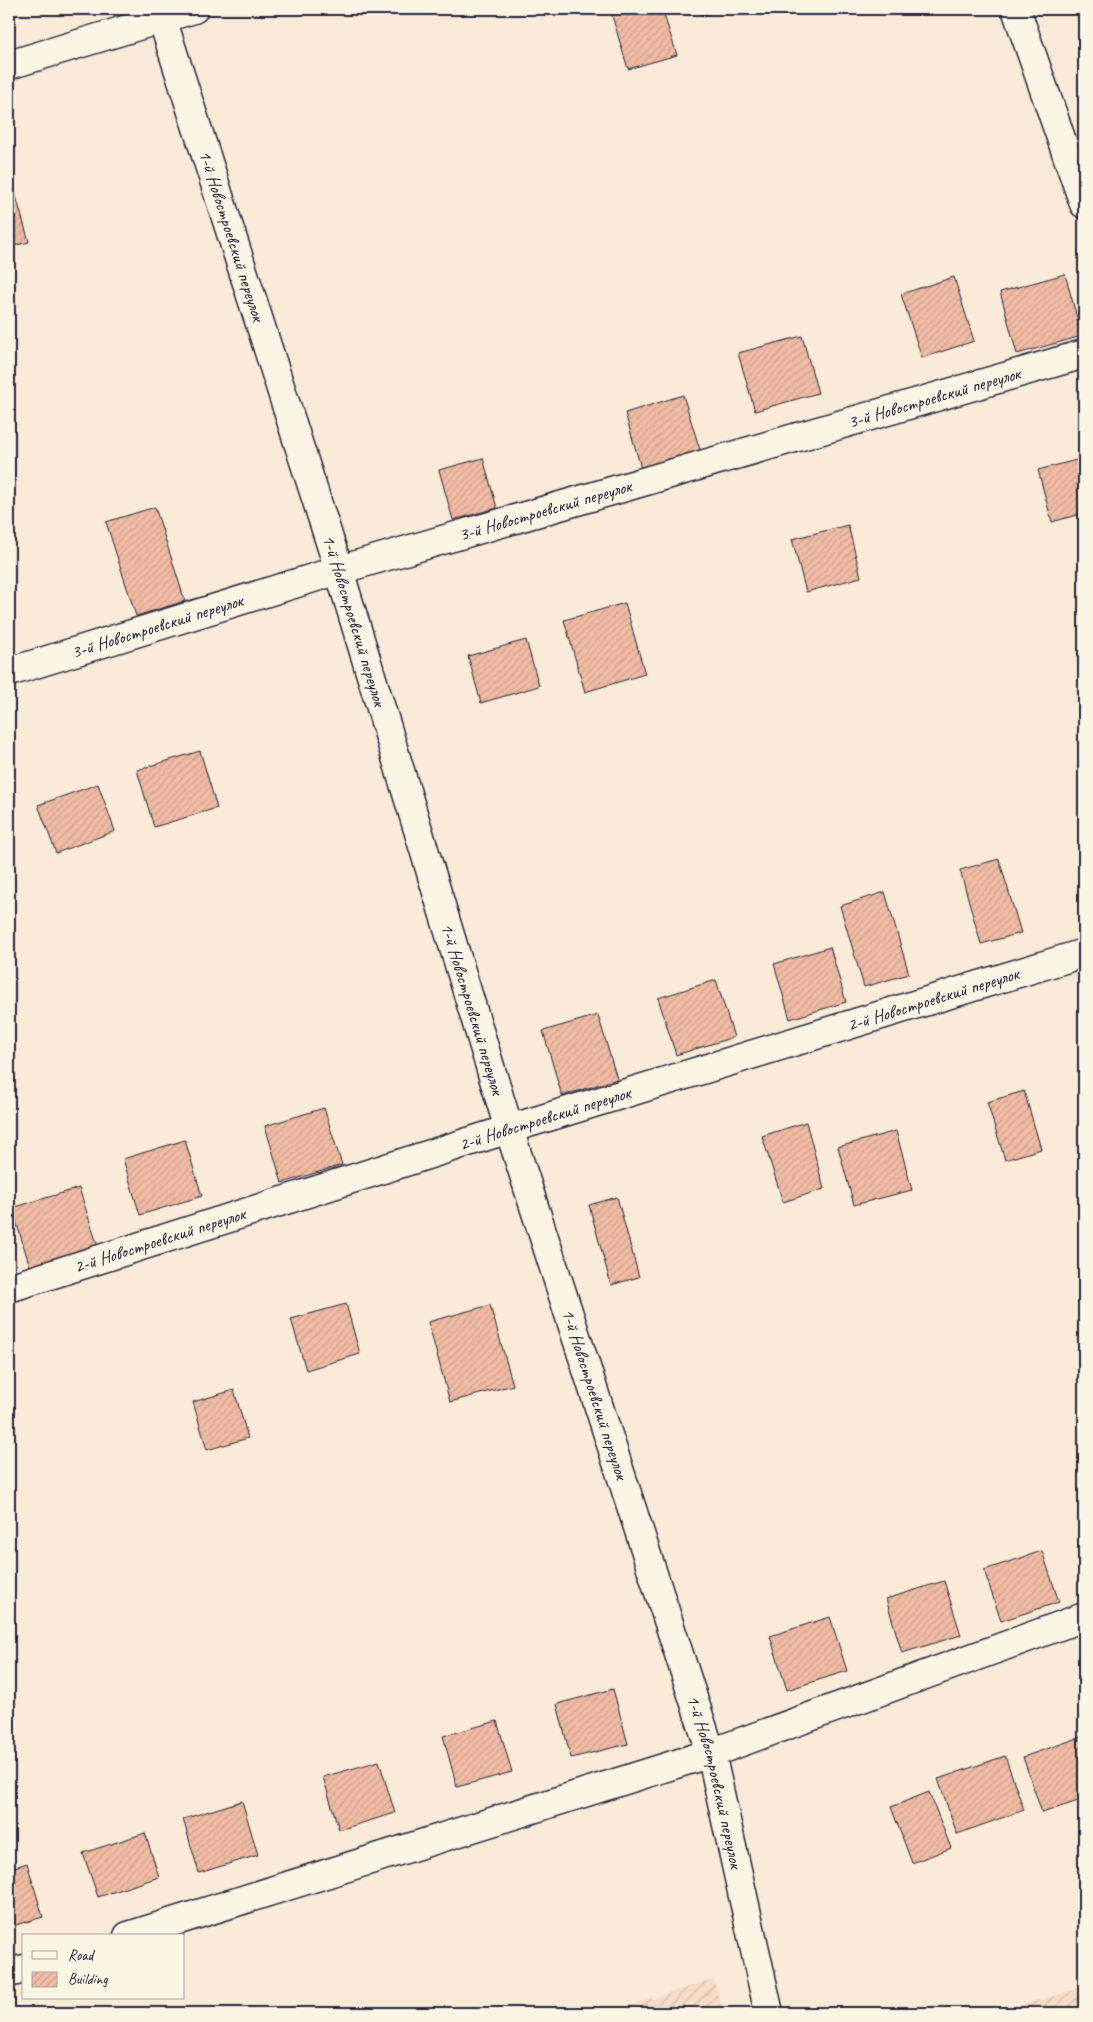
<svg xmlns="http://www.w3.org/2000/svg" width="1093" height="2022" viewBox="0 0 1093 2022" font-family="Caveat,sans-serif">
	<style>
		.industrial { fill: url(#industrial-furrows) }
		.building { fill: url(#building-hatch); stroke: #22223b }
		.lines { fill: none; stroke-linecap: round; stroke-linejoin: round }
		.minor-casing { stroke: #22223b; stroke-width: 31 }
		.minor { stroke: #fcf5e5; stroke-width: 28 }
		.labels { text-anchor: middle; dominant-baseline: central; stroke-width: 4; stroke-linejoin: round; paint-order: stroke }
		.street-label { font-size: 18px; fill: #22223b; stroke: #fcf5e5 }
	</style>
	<defs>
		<pattern id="industrial-furrows" width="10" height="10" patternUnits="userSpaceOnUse" patternTransform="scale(1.25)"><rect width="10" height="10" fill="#f7dcc8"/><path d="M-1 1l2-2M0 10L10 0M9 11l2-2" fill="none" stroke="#d3bcad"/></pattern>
		<pattern id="building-hatch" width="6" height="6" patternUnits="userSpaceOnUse" patternTransform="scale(1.25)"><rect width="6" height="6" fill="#f1bca3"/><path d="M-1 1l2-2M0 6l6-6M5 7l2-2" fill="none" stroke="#cea18d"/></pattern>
	</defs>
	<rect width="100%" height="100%" fill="#faead8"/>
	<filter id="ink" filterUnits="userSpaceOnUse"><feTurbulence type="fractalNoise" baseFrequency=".02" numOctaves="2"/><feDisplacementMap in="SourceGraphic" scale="10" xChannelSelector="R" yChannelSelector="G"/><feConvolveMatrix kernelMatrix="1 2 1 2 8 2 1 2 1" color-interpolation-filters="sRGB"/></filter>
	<g filter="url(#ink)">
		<g class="industrial">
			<polygon points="713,1979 724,2013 607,2013"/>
			<polygon points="1084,1987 1084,2013 994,2013"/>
		</g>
		<g class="building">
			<polygon points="610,9 662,9 677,55 628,69"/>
			<polygon points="699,9 722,9 702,16"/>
			<polygon points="9,182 12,182 29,242 9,247"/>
			<polygon points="1065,274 1082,336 1017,354 1000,292"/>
			<polygon points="954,277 974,341 922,358 901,294"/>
			<polygon points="802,336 818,393 755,411 738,353"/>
			<polygon points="683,395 700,450 641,468 625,413"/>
			<polygon points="483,458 497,508 453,520 439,470"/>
			<polygon points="1084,458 1084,513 1052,522 1038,470"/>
			<polygon points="155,507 185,601 136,616 106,522"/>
			<polygon points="848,525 861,577 806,592 792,539"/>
			<polygon points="625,603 645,674 585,692 564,620"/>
			<polygon points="526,640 539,686 481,703 468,656"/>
			<polygon points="200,751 217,808 154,827 137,770"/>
			<polygon points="98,784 115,831 56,853 38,805"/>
			<polygon points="999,859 1021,933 981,944 960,870"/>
			<polygon points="885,892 909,974 864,987 840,906"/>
			<polygon points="830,947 846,1002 790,1019 774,964"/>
			<polygon points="716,980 734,1037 676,1055 658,998"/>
			<polygon points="598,1015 617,1079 562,1096 543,1031"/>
			<polygon points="1024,1091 1041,1149 1005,1160 987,1102"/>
			<polygon points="324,1108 342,1165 282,1183 265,1126"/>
			<polygon points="806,1122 824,1189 783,1202 762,1136"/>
			<polygon points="896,1131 912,1190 854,1205 838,1147"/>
			<polygon points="185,1140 202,1196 140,1215 123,1159"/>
			<polygon points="79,1188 99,1250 31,1270 12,1208"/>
			<polygon points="617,1197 639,1277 611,1285 589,1205"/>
			<polygon points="346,1304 360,1354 306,1370 291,1319"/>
			<polygon points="490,1305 513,1385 450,1402 428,1322"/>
			<polygon points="234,1390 248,1438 207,1450 193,1402"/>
			<polygon points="1042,1551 1059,1602 1001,1621 984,1570"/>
			<polygon points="944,1581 961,1635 902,1653 886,1599"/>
			<polygon points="830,1617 847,1671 787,1690 770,1636"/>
			<polygon points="613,1689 628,1744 571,1758 557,1704"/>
			<polygon points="497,1721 512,1772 457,1787 443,1736"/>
			<polygon points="1084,1736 1084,1799 1042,1813 1023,1757"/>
			<polygon points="1005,1756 1024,1810 957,1834 938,1779"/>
			<polygon points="379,1761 395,1813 339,1830 323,1777"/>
			<polygon points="929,1792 951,1848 912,1863 891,1807"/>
			<polygon points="242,1801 258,1855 199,1873 183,1819"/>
			<polygon points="145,1833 159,1877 98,1897 83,1853"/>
			<polygon points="27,1863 43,1917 9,1927 9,1869"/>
		</g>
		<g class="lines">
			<defs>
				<g id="minor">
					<path id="s1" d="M159,9L339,570L509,1129L711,1753L769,2013"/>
					<polyline points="1016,9 1084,204"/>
					<polyline points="9,65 194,9"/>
					<path id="s2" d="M9,672L339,570L1084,354"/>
					<path id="s3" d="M9,1288L509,1129L1084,953"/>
					<polyline points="128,1936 711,1753 1084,1617"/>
					<polyline points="9,1973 24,1969"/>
				</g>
			</defs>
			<use href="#minor" class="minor-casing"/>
			<use href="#minor" class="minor"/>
		</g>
	</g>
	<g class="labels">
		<g class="street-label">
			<text stroke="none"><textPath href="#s1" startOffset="238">1-й Новостроевский переулок</textPath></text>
			<text stroke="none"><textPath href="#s2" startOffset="965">3-й Новостроевский переулок</textPath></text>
			<text stroke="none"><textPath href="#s2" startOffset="560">3-й Новостроевский переулок</textPath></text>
			<text stroke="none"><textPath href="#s1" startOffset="642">1-й Новостроевский переулок</textPath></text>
			<text stroke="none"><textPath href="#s2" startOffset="155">3-й Новостроевский переулок</textPath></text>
			<text stroke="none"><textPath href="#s3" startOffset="968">2-й Новостроевский переулок</textPath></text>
			<text stroke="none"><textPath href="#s1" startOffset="1048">1-й Новостроевский переулок</textPath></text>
			<text stroke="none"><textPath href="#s3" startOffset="562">2-й Новостроевский переулок</textPath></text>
			<text stroke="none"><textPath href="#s3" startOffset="158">2-й Новостроевский переулок</textPath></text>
			<text stroke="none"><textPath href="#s1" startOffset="1452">1-й Новостроевский переулок</textPath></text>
			<text stroke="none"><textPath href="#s1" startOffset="1858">1-й Новостроевский переулок</textPath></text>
		</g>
	</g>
	<rect width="1093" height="2022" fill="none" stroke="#fcf5e5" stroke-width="30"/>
	<rect x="15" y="15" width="1063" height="1992" fill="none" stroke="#22223b" stroke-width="2" filter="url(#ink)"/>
	<rect x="22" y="1934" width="162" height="65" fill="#fcf5e5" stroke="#a5a1a1"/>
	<rect x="32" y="1951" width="25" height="8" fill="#fcf5e5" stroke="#a5a1a1"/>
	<text x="68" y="1960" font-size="15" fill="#22223b">Road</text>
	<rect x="32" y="1972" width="25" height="15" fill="url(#building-hatch)" stroke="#a5a1a1"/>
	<text x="68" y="1984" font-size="15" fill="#22223b">Building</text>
</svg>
